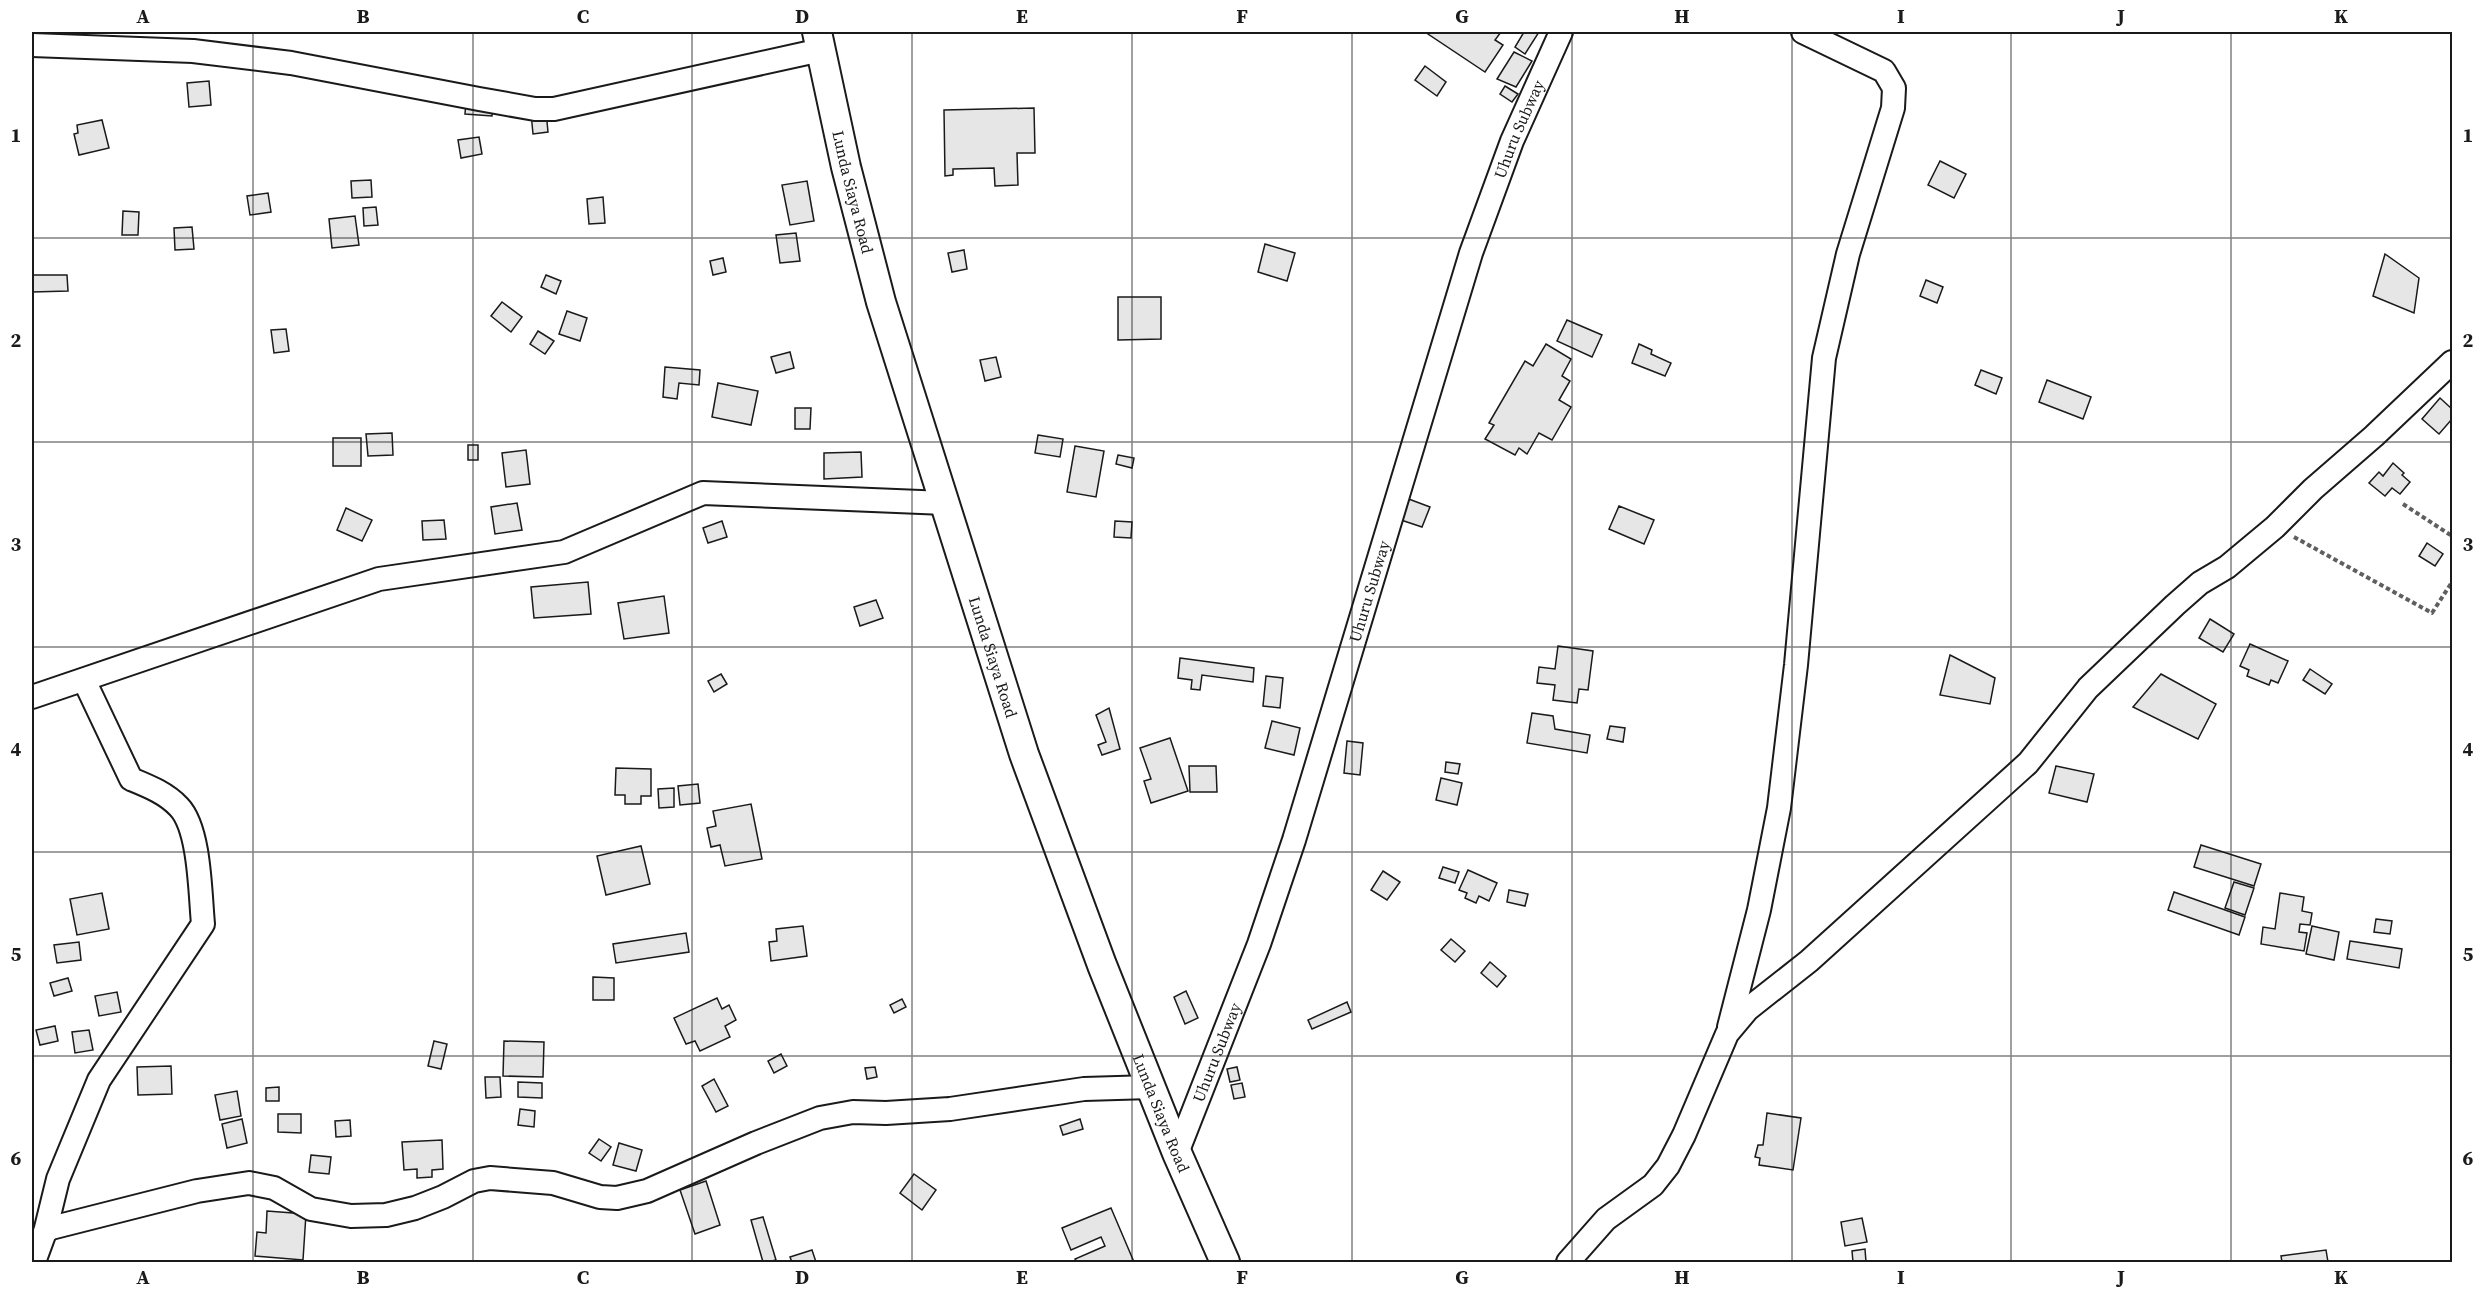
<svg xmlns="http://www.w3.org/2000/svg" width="2484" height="1294" viewBox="0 0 2484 1294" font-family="'Source Serif 4',serif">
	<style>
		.building { fill: #e6e6e6; stroke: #1a1a1a; stroke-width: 1.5 }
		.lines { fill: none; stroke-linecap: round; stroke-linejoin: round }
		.minor-casing { stroke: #1a1a1a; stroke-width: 26 }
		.major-casing { stroke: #1a1a1a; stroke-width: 32 }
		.path { stroke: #5f5f5f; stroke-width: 4; stroke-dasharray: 4.5 3; stroke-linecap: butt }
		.minor { stroke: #fff; stroke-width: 22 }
		.major { stroke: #fff; stroke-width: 28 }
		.grid { fill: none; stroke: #1a1a1a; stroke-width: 1.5; stroke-opacity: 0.55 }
		.labels { text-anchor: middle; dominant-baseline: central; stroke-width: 4.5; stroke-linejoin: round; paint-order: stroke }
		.street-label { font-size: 16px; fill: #1a1a1a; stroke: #fff }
		.neatline { fill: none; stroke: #1a1a1a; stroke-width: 2 }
		.grid-label { font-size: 20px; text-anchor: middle; font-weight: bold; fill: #1a1a1a }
	</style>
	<rect width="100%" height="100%" fill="#fff"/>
	<g class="building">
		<polygon points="1425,32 1501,32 1495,40 1503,45 1485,72"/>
		<polygon points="1524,32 1539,32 1525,54 1515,47"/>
		<polygon points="1514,52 1532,61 1516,87 1497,79"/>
		<polygon points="1425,66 1446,82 1437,96 1415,80"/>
		<polygon points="209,81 211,105 189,107 187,83"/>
		<polygon points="1505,86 1518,94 1512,102 1500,94"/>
		<polygon points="466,101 493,103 492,116 465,114"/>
		<polygon points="1034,108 1035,153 1017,153 1018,185 995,186 994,168 953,169 953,175 945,176 944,110"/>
		<polygon points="546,111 548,132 533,134 531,113"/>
		<polygon points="102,120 109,148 79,155 74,134 78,133 77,125"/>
		<polygon points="479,137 482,154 461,158 458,140"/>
		<polygon points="1940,161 1966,174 1954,198 1928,185"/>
		<polygon points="371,180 372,197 352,198 351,181"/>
		<polygon points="807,181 814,221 790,225 782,185"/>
		<polygon points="268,193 271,212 250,215 247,196"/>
		<polygon points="603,197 605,223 589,224 587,199"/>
		<polygon points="376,207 378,225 364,226 363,208"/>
		<polygon points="123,211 139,212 138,235 122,235"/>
		<polygon points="355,216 359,245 332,248 329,219"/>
		<polygon points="192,227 194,249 175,250 174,228"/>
		<polygon points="796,233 800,261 780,263 776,235"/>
		<polygon points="1265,244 1295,253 1287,281 1258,272"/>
		<polygon points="964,250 967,269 952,272 948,253"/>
		<polygon points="2385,254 2419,278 2414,313 2373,296"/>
		<polygon points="723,258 726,272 713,275 710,261"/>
		<polygon points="32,275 67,275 68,291 32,292"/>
		<polygon points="546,275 561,281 556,294 541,287"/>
		<polygon points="1926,280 1943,287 1937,303 1920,296"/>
		<polygon points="1118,297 1161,297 1161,339 1118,340"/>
		<polygon points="502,302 522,317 511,332 491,316"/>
		<polygon points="567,311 587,318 580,341 559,334"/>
		<polygon points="1567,320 1602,335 1592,357 1557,341"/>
		<polygon points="286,329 289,351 274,353 271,330"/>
		<polygon points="538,331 554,341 545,354 530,344"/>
		<polygon points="1546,344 1571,359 1562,376 1570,381 1559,400 1571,407 1552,440 1539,433 1527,454 1519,448 1515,455 1485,439 1494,425 1489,423 1525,361 1533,366"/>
		<polygon points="1639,344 1652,350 1651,354 1671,363 1665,376 1632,363"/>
		<polygon points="790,352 794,368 776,373 771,357"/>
		<polygon points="996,357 1001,377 985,381 980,360"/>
		<polygon points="665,367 700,370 699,385 679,383 677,399 663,397"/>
		<polygon points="1981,370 2002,378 1996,394 1975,385"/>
		<polygon points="2047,380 2091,397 2083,419 2039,402"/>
		<polygon points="718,383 758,391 751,425 712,417"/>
		<polygon points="2440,398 2452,409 2452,419 2439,434 2422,419"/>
		<polygon points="795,408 811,408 810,429 795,429"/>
		<polygon points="392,433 393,455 368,456 366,434"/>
		<polygon points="1038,435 1063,439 1060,457 1035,453"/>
		<rect x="333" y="438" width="28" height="28"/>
		<rect x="468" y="445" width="10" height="15"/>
		<polygon points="1075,446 1104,451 1096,497 1067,492"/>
		<polygon points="526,450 530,484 506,487 502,453"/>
		<polygon points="861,452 862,477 824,479 824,453"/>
		<polygon points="1118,455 1134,458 1132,468 1116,464"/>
		<polygon points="2393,463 2404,473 2402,475 2410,482 2400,494 2392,488 2385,496 2369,483 2379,472 2383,476"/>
		<polygon points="1406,498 1430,507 1422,527 1398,519"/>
		<polygon points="517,503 522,530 495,534 491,507"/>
		<polygon points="1619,506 1654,520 1644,544 1609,529"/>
		<polygon points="346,508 372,520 362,541 337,530"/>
		<polygon points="444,520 446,539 423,540 422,521"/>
		<polygon points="722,521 727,537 708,543 703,528"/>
		<polygon points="1115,521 1132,522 1131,538 1114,537"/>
		<polygon points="2427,543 2443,554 2435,566 2419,556"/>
		<polygon points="588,582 591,614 534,618 531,587"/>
		<polygon points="664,596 669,633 624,639 618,603"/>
		<polygon points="876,600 883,618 860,626 854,607"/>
		<polygon points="2210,619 2234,634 2223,652 2199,638"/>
		<polygon points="2250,644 2288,661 2278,683 2271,680 2269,685 2247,676 2249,670 2240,666"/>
		<polygon points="1558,646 1593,651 1588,690 1579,689 1577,703 1553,700 1555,685 1537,683 1539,667 1555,669"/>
		<polygon points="1950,655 1995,678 1990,704 1940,695"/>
		<polygon points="1180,658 1254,668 1253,682 1202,675 1200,690 1191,689 1192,680 1178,678"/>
		<polygon points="2310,669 2332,684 2325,694 2303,680"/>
		<polygon points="721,674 727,684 714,692 708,681"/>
		<polygon points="2161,674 2216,704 2198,739 2133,707"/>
		<polygon points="1266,676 1283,678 1280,708 1263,706"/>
		<polygon points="1109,708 1120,749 1102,755 1098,745 1106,742 1096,715"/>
		<polygon points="1532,713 1553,716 1555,729 1590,735 1587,753 1527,743"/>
		<polygon points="1272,721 1300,728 1294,755 1265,748"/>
		<polygon points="1610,726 1625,728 1623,742 1607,739"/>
		<polygon points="1170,738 1188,791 1151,803 1144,781 1151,779 1140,748"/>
		<polygon points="1347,741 1363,743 1360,775 1344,773"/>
		<polygon points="1446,762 1460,764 1458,774 1445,772"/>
		<polygon points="1189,766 1216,766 1217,792 1190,792"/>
		<polygon points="2056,766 2094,774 2087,802 2049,793"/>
		<polygon points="616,768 651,769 651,796 641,796 641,804 625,804 625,795 615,795"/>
		<polygon points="1441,778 1462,783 1457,805 1436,800"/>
		<polygon points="698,784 700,803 680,805 678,786"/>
		<polygon points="674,788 674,807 659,808 658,789"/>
		<polygon points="751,804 762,859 725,866 720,845 711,847 707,828 716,826 713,811"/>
		<polygon points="2201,845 2261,864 2254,886 2194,867"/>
		<polygon points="641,846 650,884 606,895 597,856"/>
		<polygon points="1443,867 1459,872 1455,883 1439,878"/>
		<polygon points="1468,870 1497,883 1489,901 1479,896 1476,903 1465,898 1467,893 1459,890"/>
		<polygon points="1383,871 1400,882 1387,900 1371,890"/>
		<polygon points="2234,882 2254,888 2245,915 2225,908"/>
		<polygon points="1509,890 1528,894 1525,906 1507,902"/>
		<polygon points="2174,892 2245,917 2239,935 2168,910"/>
		<polygon points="102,893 109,929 77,935 70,899"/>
		<polygon points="2280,893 2304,897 2302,911 2312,913 2310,925 2300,924 2299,932 2307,933 2304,951 2261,944 2263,927 2275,929"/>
		<polygon points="2376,919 2392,921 2390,934 2374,932"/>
		<polygon points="803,926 807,956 771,961 769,942 777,941 776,929"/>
		<polygon points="2312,926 2339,932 2334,960 2306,954"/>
		<polygon points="686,933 689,952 616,963 613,944"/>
		<polygon points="1451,939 1465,951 1455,962 1441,950"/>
		<polygon points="2350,941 2402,949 2399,968 2347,959"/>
		<polygon points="79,942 81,960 57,963 54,945"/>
		<polygon points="1490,962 1506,976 1497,987 1481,973"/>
		<polygon points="593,977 614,978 614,1000 593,1000"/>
		<polygon points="68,978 72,991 54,996 50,983"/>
		<polygon points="1186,991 1198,1018 1185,1024 1174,997"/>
		<polygon points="117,992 121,1012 99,1016 95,996"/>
		<polygon points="717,998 722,1009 729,1005 736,1020 725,1026 730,1037 700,1051 695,1041 686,1044 674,1018"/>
		<polygon points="902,999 906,1007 894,1013 890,1005"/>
		<polygon points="1347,1002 1351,1012 1312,1029 1308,1020"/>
		<polygon points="55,1026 58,1041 40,1045 36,1030"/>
		<polygon points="89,1030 93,1050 75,1053 72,1032"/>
		<polygon points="434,1041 447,1044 441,1069 428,1066"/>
		<polygon points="504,1041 544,1042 543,1077 503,1076"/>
		<polygon points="781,1054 787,1066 774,1073 768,1061"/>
		<polygon points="171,1066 172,1094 138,1095 137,1067"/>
		<polygon points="875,1067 877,1077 867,1079 865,1068"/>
		<polygon points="1237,1067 1240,1080 1230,1082 1227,1069"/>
		<polygon points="485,1077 500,1077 501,1097 486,1098"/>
		<polygon points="714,1079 728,1106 716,1112 702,1086"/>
		<polygon points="518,1082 542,1083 542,1098 518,1097"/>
		<polygon points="1242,1083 1245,1097 1234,1099 1231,1085"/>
		<polygon points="279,1087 279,1101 266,1101 266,1088"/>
		<polygon points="237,1091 241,1116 220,1120 215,1095"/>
		<polygon points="520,1109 535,1111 534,1127 518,1125"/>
		<polygon points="1767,1113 1801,1118 1793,1170 1759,1165 1760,1158 1755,1157 1758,1145 1763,1145"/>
		<polygon points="278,1114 301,1114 301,1133 278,1132"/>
		<polygon points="242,1119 247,1143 227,1148 222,1124"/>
		<polygon points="1080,1119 1083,1129 1063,1135 1060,1126"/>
		<polygon points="350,1120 351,1136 336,1137 335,1121"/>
		<polygon points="599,1139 611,1147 601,1161 589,1153"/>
		<polygon points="442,1140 443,1169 432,1170 432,1177 417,1178 417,1169 404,1170 402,1142"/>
		<polygon points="619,1143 642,1150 636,1171 613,1165"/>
		<polygon points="311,1155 331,1157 329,1174 309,1172"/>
		<polygon points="914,1174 936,1190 922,1210 900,1193"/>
		<polygon points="706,1181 720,1225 695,1234 680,1190"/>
		<polygon points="1111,1208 1134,1262 1077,1262 1075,1259 1105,1246 1101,1237 1071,1250 1062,1228"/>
		<polygon points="267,1211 306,1214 303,1260 255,1256 257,1232 266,1233"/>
		<polygon points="763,1217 776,1260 767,1262 763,1262 751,1220"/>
		<polygon points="1862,1218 1867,1242 1845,1246 1841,1222"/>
		<polygon points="1865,1249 1866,1262 1853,1262 1852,1251"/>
		<polygon points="812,1250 816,1262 792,1262 790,1257"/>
		<polygon points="2326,1250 2328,1262 2282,1262 2281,1256"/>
	</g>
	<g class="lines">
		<defs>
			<g id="minor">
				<polyline points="32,45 193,51 291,63 479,99 535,109 554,109 821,50"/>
				<polyline points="32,697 379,579 564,552 703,493 945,503"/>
				<polyline points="1729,1027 1759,910 1779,808 1796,665 1824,358 1848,254 1893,108 1894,88 1884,71 1803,32"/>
				<path id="s1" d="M1177,1153L1259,944L1294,840L1471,253L1512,141L1561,32"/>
				<path d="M45,1232L58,1179L99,1080L203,924C200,893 200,829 179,807C166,793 148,786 131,779L84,680"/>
				<polyline points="34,1262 45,1232 51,1228 197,1191 249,1183 274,1188 311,1209 351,1216 386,1215 415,1208 443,1197 474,1181 490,1178 553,1183 600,1197 617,1198 647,1191 756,1143 820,1118 853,1112 886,1113 950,1109 1084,1089 1151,1087"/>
				<polyline points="1568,1262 1606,1219 1653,1185 1668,1166 1684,1135 1727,1034 1748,1009 1809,961 2028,763 2088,688 2175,605 2200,583 2227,567 2275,527 2313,489 2374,436 2452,362"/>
			</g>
			<g id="major">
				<path id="s2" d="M817,32L846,167L881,302L1024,754L1102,965L1177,1153L1225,1262"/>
			</g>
		</defs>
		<use href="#minor" class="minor-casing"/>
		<use href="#major" class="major-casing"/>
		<g class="path">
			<polyline points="2403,504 2452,536"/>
			<polyline points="2294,537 2432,613 2452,582"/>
		</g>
		<use href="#minor" class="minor"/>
		<use href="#major" class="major"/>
	</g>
	<path class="grid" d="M253,32V1262M473,32V1262M692,32V1262M912,32V1262M1132,32V1262M1352,32V1262M1572,32V1262M1792,32V1262M2011,32V1262M2231,32V1262M32,238H2452M32,442H2452M32,647H2452M32,852H2452M32,1056H2452"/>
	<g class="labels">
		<g class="street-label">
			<text stroke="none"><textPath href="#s1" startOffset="1080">Uhuru Subway</textPath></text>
			<text stroke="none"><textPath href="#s2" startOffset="164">Lunda Siaya Road</textPath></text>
			<text stroke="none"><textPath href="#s1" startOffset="594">Uhuru Subway</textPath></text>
			<text stroke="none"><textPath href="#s2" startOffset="650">Lunda Siaya Road</textPath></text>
			<text stroke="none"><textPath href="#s1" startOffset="108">Uhuru Subway</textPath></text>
			<text stroke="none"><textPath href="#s2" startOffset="1136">Lunda Siaya Road</textPath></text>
		</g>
	</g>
	<rect width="2484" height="1294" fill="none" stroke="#ffffff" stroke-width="66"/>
	<rect x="33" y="33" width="2418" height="1228" class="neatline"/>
	<g class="grid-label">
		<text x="143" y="23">A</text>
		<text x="363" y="23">B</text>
		<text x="583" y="23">C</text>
		<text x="802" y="23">D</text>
		<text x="1022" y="23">E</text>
		<text x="1242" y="23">F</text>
		<text x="1462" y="23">G</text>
		<text x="1682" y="23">H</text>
		<text x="1901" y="23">I</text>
		<text x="2121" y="23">J</text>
		<text x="2341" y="23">K</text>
		<text x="16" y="142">1</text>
		<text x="2468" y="142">1</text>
		<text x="16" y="347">2</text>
		<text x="2468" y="347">2</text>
		<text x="16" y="551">3</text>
		<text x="2468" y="551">3</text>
		<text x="16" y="756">4</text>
		<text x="2468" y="756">4</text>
		<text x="16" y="961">5</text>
		<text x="2468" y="961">5</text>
		<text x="16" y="1165">6</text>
		<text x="2468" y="1165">6</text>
		<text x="143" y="1284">A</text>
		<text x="363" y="1284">B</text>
		<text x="583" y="1284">C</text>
		<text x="802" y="1284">D</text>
		<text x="1022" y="1284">E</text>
		<text x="1242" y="1284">F</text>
		<text x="1462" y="1284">G</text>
		<text x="1682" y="1284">H</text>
		<text x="1901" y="1284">I</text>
		<text x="2121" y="1284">J</text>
		<text x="2341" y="1284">K</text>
	</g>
</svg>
